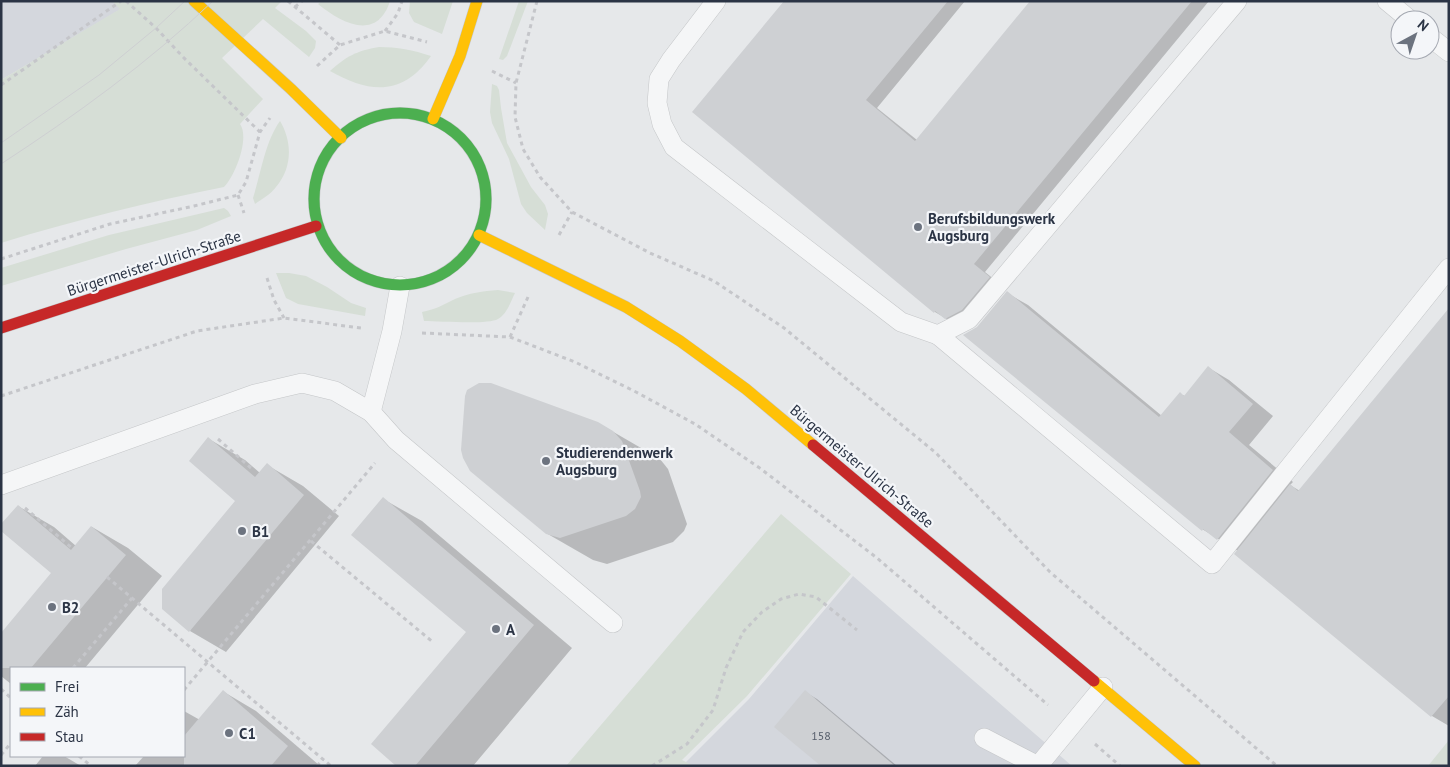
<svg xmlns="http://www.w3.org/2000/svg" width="1450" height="767" viewBox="0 0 1450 767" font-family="'PT Sans',sans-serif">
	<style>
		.built { fill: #d4d7dd }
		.green { fill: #d6ded6 }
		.shadow { fill: #0003 }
		.building { fill: #ced0d3 }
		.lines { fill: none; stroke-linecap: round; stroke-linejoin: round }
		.lane-casing { stroke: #c4c6c8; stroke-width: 20 }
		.fast-casing { stroke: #c4c6c8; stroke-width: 12 }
		.slow-casing { stroke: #c4c6c8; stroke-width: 12 }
		.jam-casing { stroke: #c4c6c8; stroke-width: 12 }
		.path { stroke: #c5c6ca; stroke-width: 3; stroke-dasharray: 4 4; stroke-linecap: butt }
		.lane { stroke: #f5f6f7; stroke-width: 19 }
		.fast { stroke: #4caf50; stroke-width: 11 }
		.slow { stroke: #ffc107; stroke-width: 11 }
		.jam { stroke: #c62828; stroke-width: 11 }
		.tram { stroke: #cecfd2; stroke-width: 1 }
		.poi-dot { fill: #6c737f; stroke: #f4f6f9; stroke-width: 2 }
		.labels { text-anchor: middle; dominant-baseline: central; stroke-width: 4.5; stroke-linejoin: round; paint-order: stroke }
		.number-label { font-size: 12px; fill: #545c69 }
		.poi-label { font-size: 15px; font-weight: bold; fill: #2b3445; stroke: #f4f6f9; text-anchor: start }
		.street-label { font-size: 15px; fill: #2b3445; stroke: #f4f6f9 }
	</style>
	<rect width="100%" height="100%" fill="#e6e8ea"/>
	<g class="built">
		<polygon points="1,1 112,1 121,9 1,80"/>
		<polygon points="853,576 1072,766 682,766 749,699"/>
	</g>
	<g class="green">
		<path d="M112,1H282L275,8L306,31L316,41L315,48L309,57L263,19L222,58L263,99L240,124C250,138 235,176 224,187C149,202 75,220 1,243V80L120,9Z"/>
		<path d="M322,1H390C377,42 341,23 318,4Z"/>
		<polygon points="410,1 453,1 442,34 414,22 409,13"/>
		<polygon points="519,1 528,1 507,56 503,60 499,59"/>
		<path d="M379,47C397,47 413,50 431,56C402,97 369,93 330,71C347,56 356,51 379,47Z"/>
		<polygon points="492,84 497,86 499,90 501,108 507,143 531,187 545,205 548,214 545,230 527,213 521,204 509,159 492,123 490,112"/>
		<path d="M280,121C292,141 293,167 276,187C271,194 262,199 255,204L253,198C261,173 265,142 280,121Z"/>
		<polygon points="224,208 228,211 231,216 197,230 126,249 1,286 1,268 109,235"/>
		<polygon points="289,273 306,276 327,287 351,303 366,308 365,316 298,304 286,298 276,273"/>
		<path d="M498,290L515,293C511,301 507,314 498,319C488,325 439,321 424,321L422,312C437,309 442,305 455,299C469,293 483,291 498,290Z"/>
		<polygon points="781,514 851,574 747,696 682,760 694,766 566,766"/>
		<polygon points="1449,740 1449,766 1428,766"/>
	</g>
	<g class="shadow">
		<polygon points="786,1 965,1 877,108 917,140 1032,1 1209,1 985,272 1001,285 957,325 935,312 694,112"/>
		<polygon points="1007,293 1028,305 1162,416 1180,394 1185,396 1209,368 1229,380 1273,416 1249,445 1293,482 1290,485 1300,491 1449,310 1449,726 1432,716 1238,551 1202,529 978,327"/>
		<polygon points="598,423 660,459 668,469 687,524 684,531 673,542 607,564 593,560 546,533"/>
		<polygon points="209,439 245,460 260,473 267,465 303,486 339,516 226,652 190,631 237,501"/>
		<polygon points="383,499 422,521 572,648 473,766 398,766 467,632"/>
		<polygon points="18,506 54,527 76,546 92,527 128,548 162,576 85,668 11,668 11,684 1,676 1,635 53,573"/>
		<polygon points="224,692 256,711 319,765 135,766 144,756 184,756 184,711 200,720"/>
		<polygon points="805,692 817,699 897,766 824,766"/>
		<polygon points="43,756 64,756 81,766 35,766"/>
	</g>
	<g class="building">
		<polygon points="784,1 948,1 866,100 915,141 1030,1 1192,1 974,264 990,277 962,310 945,319 935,311 934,313 692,112"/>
		<polygon points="1007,291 1159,417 1180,392 1184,396 1208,366 1253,404 1229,432 1273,470 1217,540 1203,529 1202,531 963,335 977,327"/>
		<polygon points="1449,308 1449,696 1431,717 1234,554 1290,484 1298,491"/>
		<polygon points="479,383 491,383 598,422 613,431 622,441 640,491 641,497 635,509 626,516 560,538 546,534 470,471 463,458 461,450 465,396 467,390"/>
		<polygon points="208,437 255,477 267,463 304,495 189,632 162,609 162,589 235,501 189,461"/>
		<polygon points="383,497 534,625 415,766 396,766 371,744 466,632 351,535"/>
		<polygon points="18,505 71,550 91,526 126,555 31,668 1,668 1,633 51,573 1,531 1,524"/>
		<polygon points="223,690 288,746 271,766 184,766 184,736"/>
		<polygon points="805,690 895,766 821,766 774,727"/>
	</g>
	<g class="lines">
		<defs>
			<g id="lane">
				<polyline points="716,1 671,60 659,79 657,103 662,124 674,147 901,322 938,335 969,319 1237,1"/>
				<polyline points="1387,1 1410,20"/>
				<polyline points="1430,37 1449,52"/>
				<polyline points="938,335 1212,564 1449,268"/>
				<polyline points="371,412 392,331 400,286"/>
				<polyline points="1,485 255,394 302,383 335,391 371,412 396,440 613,623"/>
				<polyline points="984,738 1038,766"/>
				<polyline points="1038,766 1103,687"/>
			</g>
			<circle id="fast" cx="400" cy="199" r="86"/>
			<g id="slow">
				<polyline points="194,1 291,89 341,138"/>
				<polyline points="433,119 460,56 477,1"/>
				<polyline points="479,235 626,307 680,341 746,389 813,445"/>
				<polyline points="1094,681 1195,766"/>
			</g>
			<g id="jam">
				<polyline points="1,328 316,226"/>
				<polyline points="813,445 1094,681"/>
			</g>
		</defs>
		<use href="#lane" class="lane-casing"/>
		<use href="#fast" class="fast-casing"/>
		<use href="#slow" class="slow-casing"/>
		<use href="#jam" class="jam-casing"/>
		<g class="path">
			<polyline points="126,1 156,28 183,57 260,132"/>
			<polyline points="288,1 340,45"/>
			<polyline points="537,1 516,83 515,117 523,149 540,177 572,212 650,253 714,281 784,328 936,453 1050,572 1277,766"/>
			<polyline points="295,7 302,1"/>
			<polyline points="385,31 398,13 402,1"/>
			<polyline points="317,66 340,45 385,31 427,42"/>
			<polyline points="492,71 516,83"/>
			<polyline points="1,85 121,1"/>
			<polyline points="238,195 244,213"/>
			<polyline points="559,235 572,212"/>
			<polyline points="1,259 110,224 194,206 238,195 246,182 260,132 270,118"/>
			<polyline points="267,278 274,300 284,318"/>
			<polyline points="422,333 510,337 575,362 636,392 695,424 761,469 877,558 1048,705"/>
			<polyline points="510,337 528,297"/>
			<polyline points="1,396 197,331 284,318 361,328"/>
			<polyline points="218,439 251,468"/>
			<polyline points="25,508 72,548"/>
			<polyline points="311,541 434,643"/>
			<polyline points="107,577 331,766"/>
			<polyline points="73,668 132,598"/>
			<polyline points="1,689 11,698"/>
			<polyline points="184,690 375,463"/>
			<polyline points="1095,744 1120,766"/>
			<polyline points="1,755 11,743"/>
			<polyline points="79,756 91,766"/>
			<polyline points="317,766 323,759"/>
			<polyline points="652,766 687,744 713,710 726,668 743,632 762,612 781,599 799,594 816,597 857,630"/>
		</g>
		<use href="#lane" class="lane"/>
		<use href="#fast" class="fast"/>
		<use href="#slow" class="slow"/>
		<use href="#jam" class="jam"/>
		<g class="tram">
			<polyline points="1,143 99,75 156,28 185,1"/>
			<path d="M1,164C76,115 148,63 213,1"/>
		</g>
	</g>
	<g class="poi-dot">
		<circle cx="918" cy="227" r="5"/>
		<circle cx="546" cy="461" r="5"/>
		<circle cx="242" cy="531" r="5"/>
		<circle cx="52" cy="607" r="5"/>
		<circle cx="496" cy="629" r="5"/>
		<circle cx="229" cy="733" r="5"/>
	</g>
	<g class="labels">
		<g class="number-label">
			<text x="821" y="735">158</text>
		</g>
		<g class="poi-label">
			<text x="928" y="218">Berufsbildungswerk<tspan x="928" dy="17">Augsburg</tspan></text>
			<text x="556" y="452">Studierendenwerk<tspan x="556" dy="17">Augsburg</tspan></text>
			<text x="252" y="531">B1</text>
			<text x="62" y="607">B2</text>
			<text x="506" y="629">A</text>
			<text x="239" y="733">C1</text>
		</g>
		<g class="street-label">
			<text transform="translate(154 263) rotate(-18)">Bürgermeister-Ulrich-Straße</text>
			<text transform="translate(862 466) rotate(40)">Bürgermeister-Ulrich-Straße</text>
		</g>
	</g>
	<rect width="1450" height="767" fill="none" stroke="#2b3445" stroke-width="5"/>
	<rect x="10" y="667" width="175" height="90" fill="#f4f6f9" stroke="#a4a8b1"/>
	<rect x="20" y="683" width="25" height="8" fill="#4caf50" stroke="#a4a8b1"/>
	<text x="55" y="692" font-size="15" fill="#2b3445">Frei</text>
	<rect x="20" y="708" width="25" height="8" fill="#ffc107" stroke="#a4a8b1"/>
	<text x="55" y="717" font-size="15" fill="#2b3445">Zäh</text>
	<rect x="20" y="733" width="25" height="8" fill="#c62828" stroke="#a4a8b1"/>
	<text x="55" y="742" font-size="15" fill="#2b3445">Stau</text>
	<g transform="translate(1415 35) rotate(40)"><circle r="24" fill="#f4f6f9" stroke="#a4a8b1"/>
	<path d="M0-4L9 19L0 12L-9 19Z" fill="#6c737f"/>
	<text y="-8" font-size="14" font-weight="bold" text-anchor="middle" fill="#2b3445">N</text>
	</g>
</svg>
